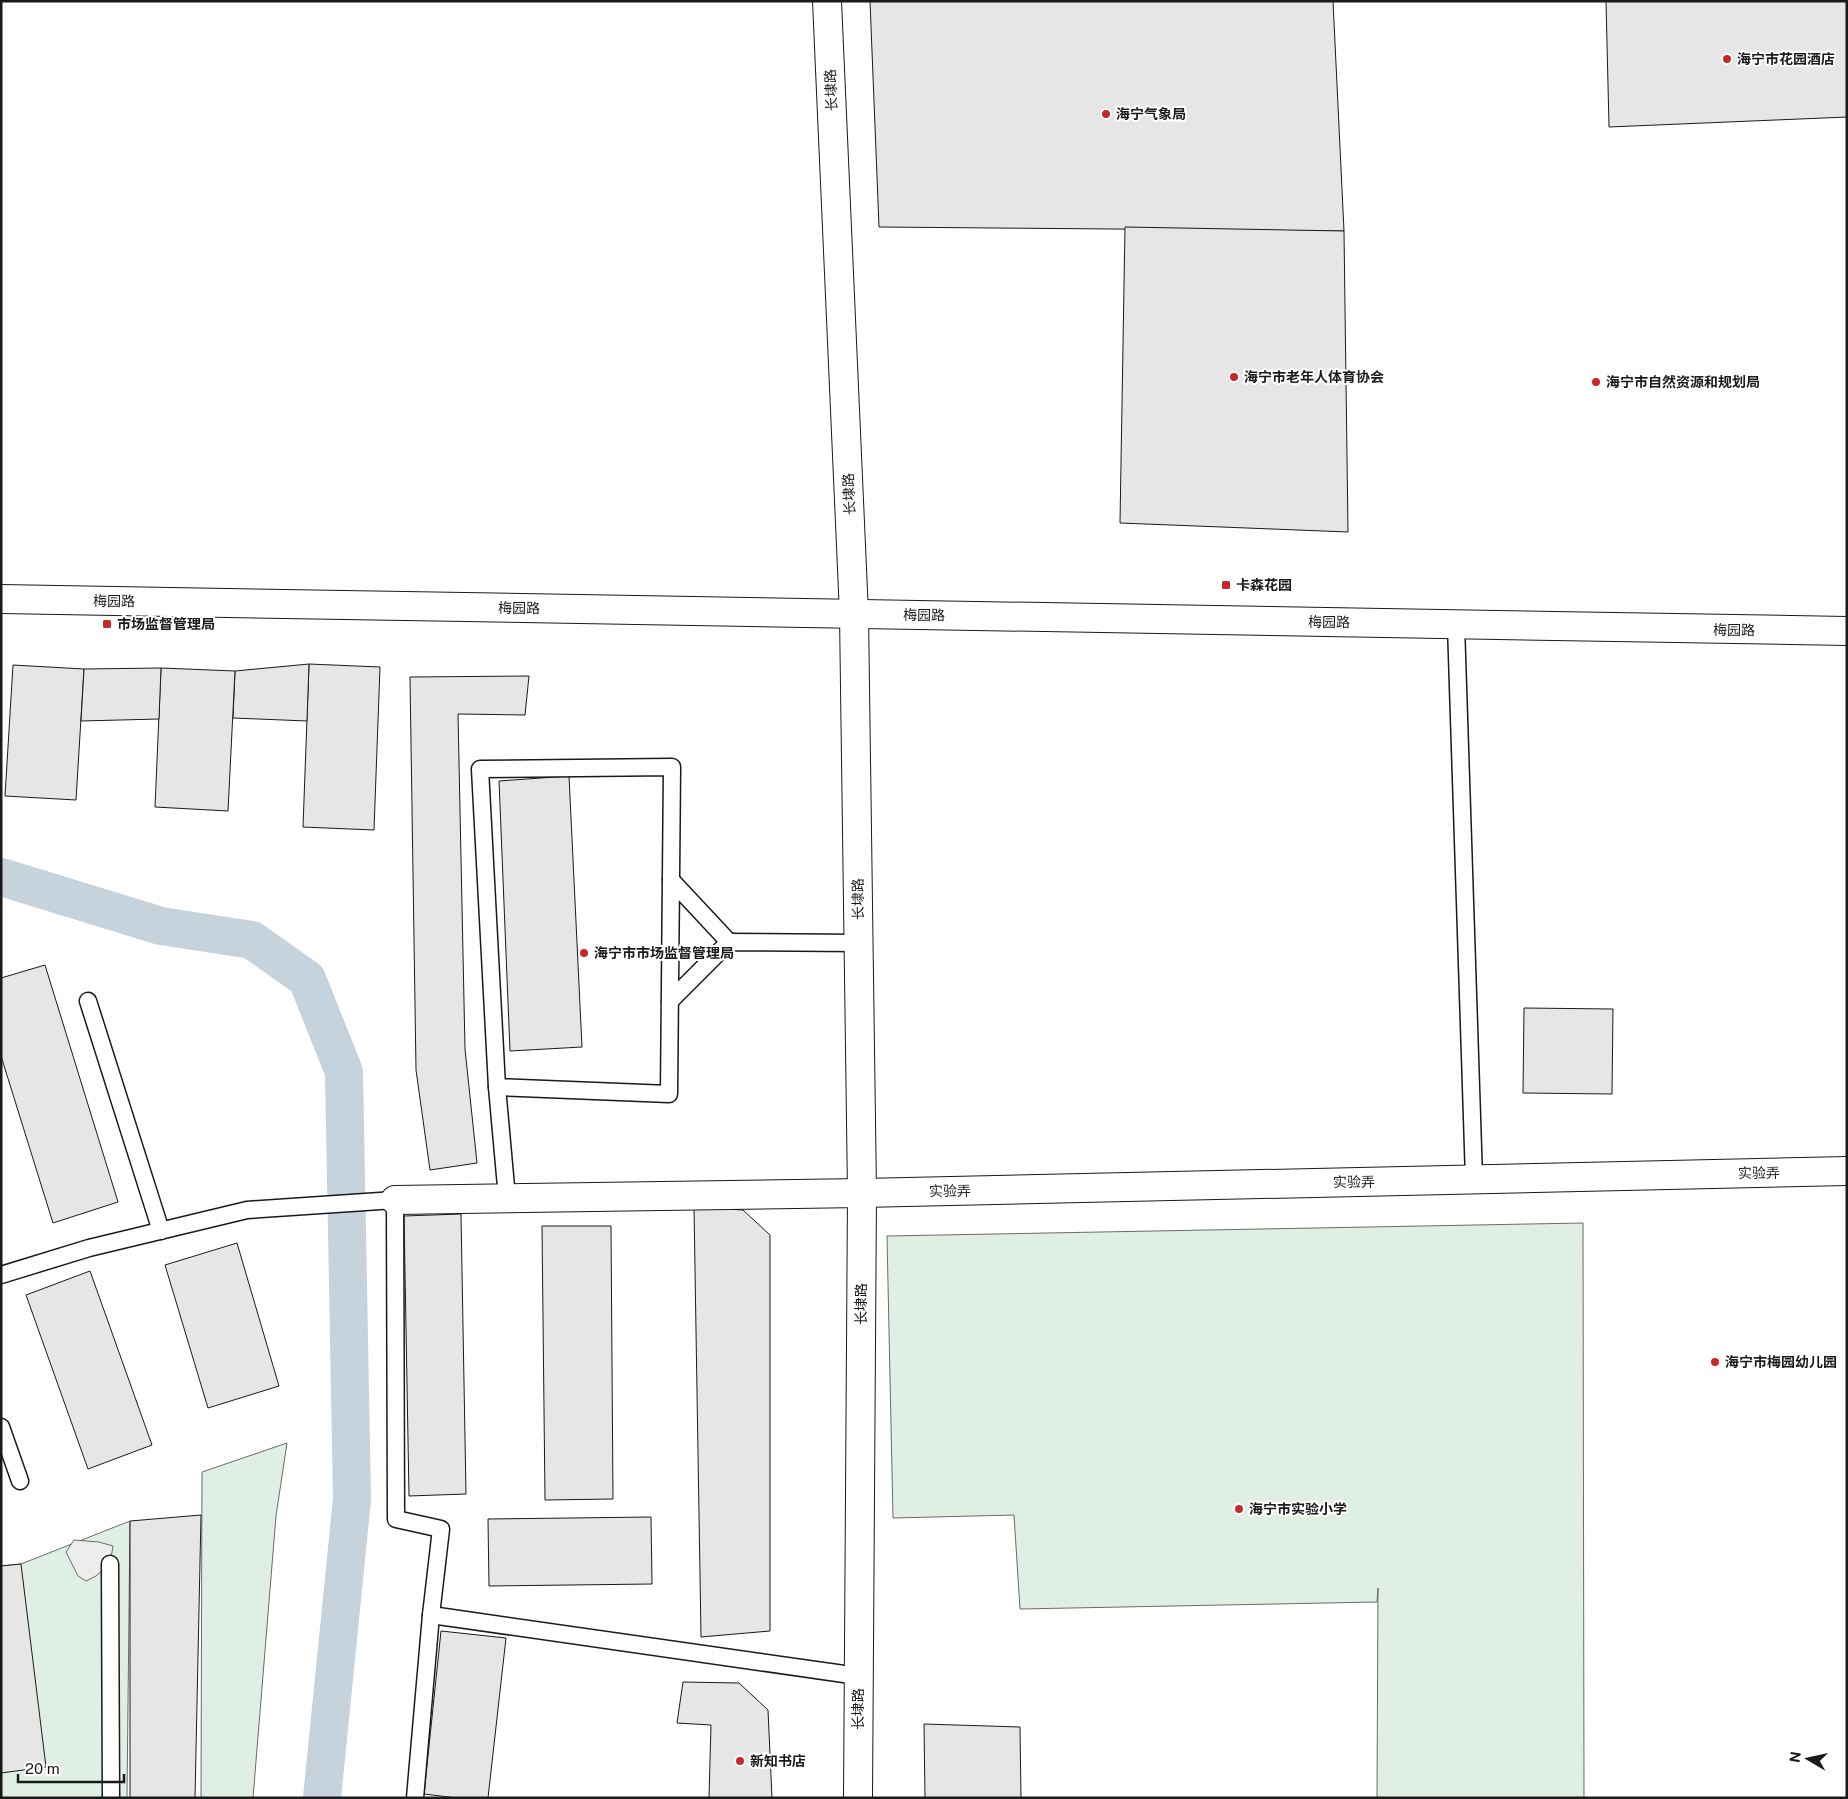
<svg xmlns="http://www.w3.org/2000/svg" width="1848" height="1799" viewBox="0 0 1848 1799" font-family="'Public Sans','Noto Sans SC',sans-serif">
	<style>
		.green { fill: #e0efe3; stroke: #6a6a6a }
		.parking { fill: #ededed; stroke: #6a6a6a }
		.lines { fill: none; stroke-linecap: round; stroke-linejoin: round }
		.canal { stroke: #c6d2dc; stroke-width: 38 }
		.building { fill: #e6e6e6; stroke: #1a1a1a }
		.lane-casing { stroke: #1a1a1a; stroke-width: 19 }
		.street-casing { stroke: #1a1a1a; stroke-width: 30 }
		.secondary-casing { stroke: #1a1a1a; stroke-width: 30 }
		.lane { stroke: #fff; stroke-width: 16 }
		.street { stroke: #fff; stroke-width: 28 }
		.secondary { stroke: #fff; stroke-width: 28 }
		.poi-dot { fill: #c62828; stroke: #fff; stroke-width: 2 }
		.labels { text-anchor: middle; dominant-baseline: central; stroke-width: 4; stroke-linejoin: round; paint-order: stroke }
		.poi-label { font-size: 14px; font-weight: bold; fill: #1a1a1a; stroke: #fff; text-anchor: start }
		.street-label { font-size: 14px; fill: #1a1a1a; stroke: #fff }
	</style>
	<rect width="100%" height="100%" fill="#fff"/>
	<g class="green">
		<polygon points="1583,1223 1584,1798 1377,1798 1378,1588 1377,1602 1020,1609 1014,1515 893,1518 887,1236"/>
		<polygon points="287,1443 276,1516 253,1798 201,1798 202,1472"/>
		<polygon points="130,1521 127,1798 1,1798 1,1566 21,1564"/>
	</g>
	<polygon class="parking" points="74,1540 99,1542 113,1546 110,1564 96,1576 86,1581 78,1576 66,1552"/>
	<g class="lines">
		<polyline class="canal" points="1,877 161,926 252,940 307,979 344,1072 352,1499 322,1798"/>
	</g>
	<g class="building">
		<polygon points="870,1 1333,1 1344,231 879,227"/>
		<polygon points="1606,1 1847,1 1847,117 1609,127"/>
		<polygon points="1125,227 1344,231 1348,532 1120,523"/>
		<polygon points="309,664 380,667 374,830 303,827"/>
		<polygon points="309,664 307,721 233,718 235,671"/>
		<polygon points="13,665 84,669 76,800 5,796"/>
		<polygon points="161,668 235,671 228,811 155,807"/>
		<polygon points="161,668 159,719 81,721 84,669"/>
		<polygon points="529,676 525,715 458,714 465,1049 477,1163 430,1170 416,1070 410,677"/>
		<polygon points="569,776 582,1047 510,1051 499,781"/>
		<polygon points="45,965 118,1202 53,1223 1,1056 1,978"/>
		<polygon points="1524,1008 1613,1009 1612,1094 1523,1093"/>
		<polygon points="694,1207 743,1210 770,1235 770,1631 701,1637"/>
		<polygon points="461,1214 466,1494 409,1496 404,1216"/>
		<polygon points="542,1226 611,1226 613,1499 545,1500"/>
		<polygon points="237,1243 279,1386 208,1408 165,1265"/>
		<polygon points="90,1271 152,1445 88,1469 26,1295"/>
		<polygon points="201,1515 195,1798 130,1798 130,1521"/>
		<polygon points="651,1517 652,1584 489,1586 488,1519"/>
		<polygon points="21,1564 46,1767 1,1773 1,1566"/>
		<polygon points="441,1631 506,1638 488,1798 457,1798 424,1794"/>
		<polygon points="683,1682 739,1683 768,1710 772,1798 709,1798 711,1725 677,1723"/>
		<polygon points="924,1724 1020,1727 1021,1798 925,1798"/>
	</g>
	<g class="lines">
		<defs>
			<g id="lane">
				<polyline points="1456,625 1474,1179"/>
				<polygon points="672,767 669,1094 497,1087 480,769"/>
				<polyline points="671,880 729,942"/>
				<polyline points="88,1001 161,1231"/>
				<polyline points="670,1001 729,942 859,943"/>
				<polyline points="497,1087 507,1198"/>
				<polyline points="1,1275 89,1248 247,1210 395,1200 396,1519 441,1529 431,1615 415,1798"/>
				<polyline points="1,1427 20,1481"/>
				<polyline points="110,1564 111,1798"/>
				<polyline points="431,1615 858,1676"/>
			</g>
			<polyline id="street" points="395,1200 862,1193 1847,1171"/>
			<g id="secondary">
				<polyline points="827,1 854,614 862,1193 858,1798"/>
				<polyline points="1,599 1847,631"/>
			</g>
		</defs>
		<use href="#lane" class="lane-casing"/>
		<use href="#street" class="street-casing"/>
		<use href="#secondary" class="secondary-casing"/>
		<use href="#lane" class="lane"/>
		<use href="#street" class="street"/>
		<use href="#secondary" class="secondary"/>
	</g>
	<g class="poi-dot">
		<circle cx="1727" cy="59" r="5"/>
		<circle cx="1106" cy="114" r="5"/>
		<circle cx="1234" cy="377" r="5"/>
		<circle cx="1596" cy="382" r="5"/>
		<rect x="1221" y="580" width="10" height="10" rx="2.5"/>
		<rect x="102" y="619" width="10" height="10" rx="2.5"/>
		<circle cx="584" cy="953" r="5"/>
		<circle cx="1715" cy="1362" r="5"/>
		<circle cx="1239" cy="1509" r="5"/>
		<circle cx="740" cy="1761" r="5"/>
	</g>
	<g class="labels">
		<g class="poi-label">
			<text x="1737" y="59">海宁市花园酒店</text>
			<text x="1116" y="114">海宁气象局</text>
			<text x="1244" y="377">海宁市老年人体育协会</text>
			<text x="1606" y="382">海宁市自然资源和规划局</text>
			<text x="1236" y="585">卡森花园</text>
			<text x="117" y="624">市场监督管理局</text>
			<text x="594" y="953">海宁市市场监督管理局</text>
			<text x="1725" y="1362">海宁市梅园幼儿园</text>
			<text x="1249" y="1509">海宁市实验小学</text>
			<text x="750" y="1761">新知书店</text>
		</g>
		<g class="street-label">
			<text transform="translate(831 90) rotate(-93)">长埭路</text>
			<text transform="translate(849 494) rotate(-93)">长埭路</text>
			<text transform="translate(114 601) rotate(1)">梅园路</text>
			<text transform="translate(519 608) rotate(1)">梅园路</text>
			<text transform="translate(924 615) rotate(1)">梅园路</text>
			<text transform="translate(1329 622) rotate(1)">梅园路</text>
			<text transform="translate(1734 630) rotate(1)">梅园路</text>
			<text transform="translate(858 899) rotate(-91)">长埭路</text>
			<text transform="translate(1759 1173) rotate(-1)">实验弄</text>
			<text transform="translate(1354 1182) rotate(-1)">实验弄</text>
			<text transform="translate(950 1191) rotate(-1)">实验弄</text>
			<text transform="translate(861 1304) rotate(-90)">长埭路</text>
			<text transform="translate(858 1709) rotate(-90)">长埭路</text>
		</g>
	</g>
	<rect width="1848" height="1799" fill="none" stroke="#1a1a1a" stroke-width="5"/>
	<g transform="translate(1808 1759) rotate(279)" stroke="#ffffff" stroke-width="4" paint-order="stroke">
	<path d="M0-4L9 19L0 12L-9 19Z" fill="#1a1a1a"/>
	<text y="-8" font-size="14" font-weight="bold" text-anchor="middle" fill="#1a1a1a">N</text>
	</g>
	<path d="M18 1774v8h106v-8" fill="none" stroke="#1a1a1a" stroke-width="2.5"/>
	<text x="25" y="1774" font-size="15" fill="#1a1a1a" stroke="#ffffff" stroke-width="4" paint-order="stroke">20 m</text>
</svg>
